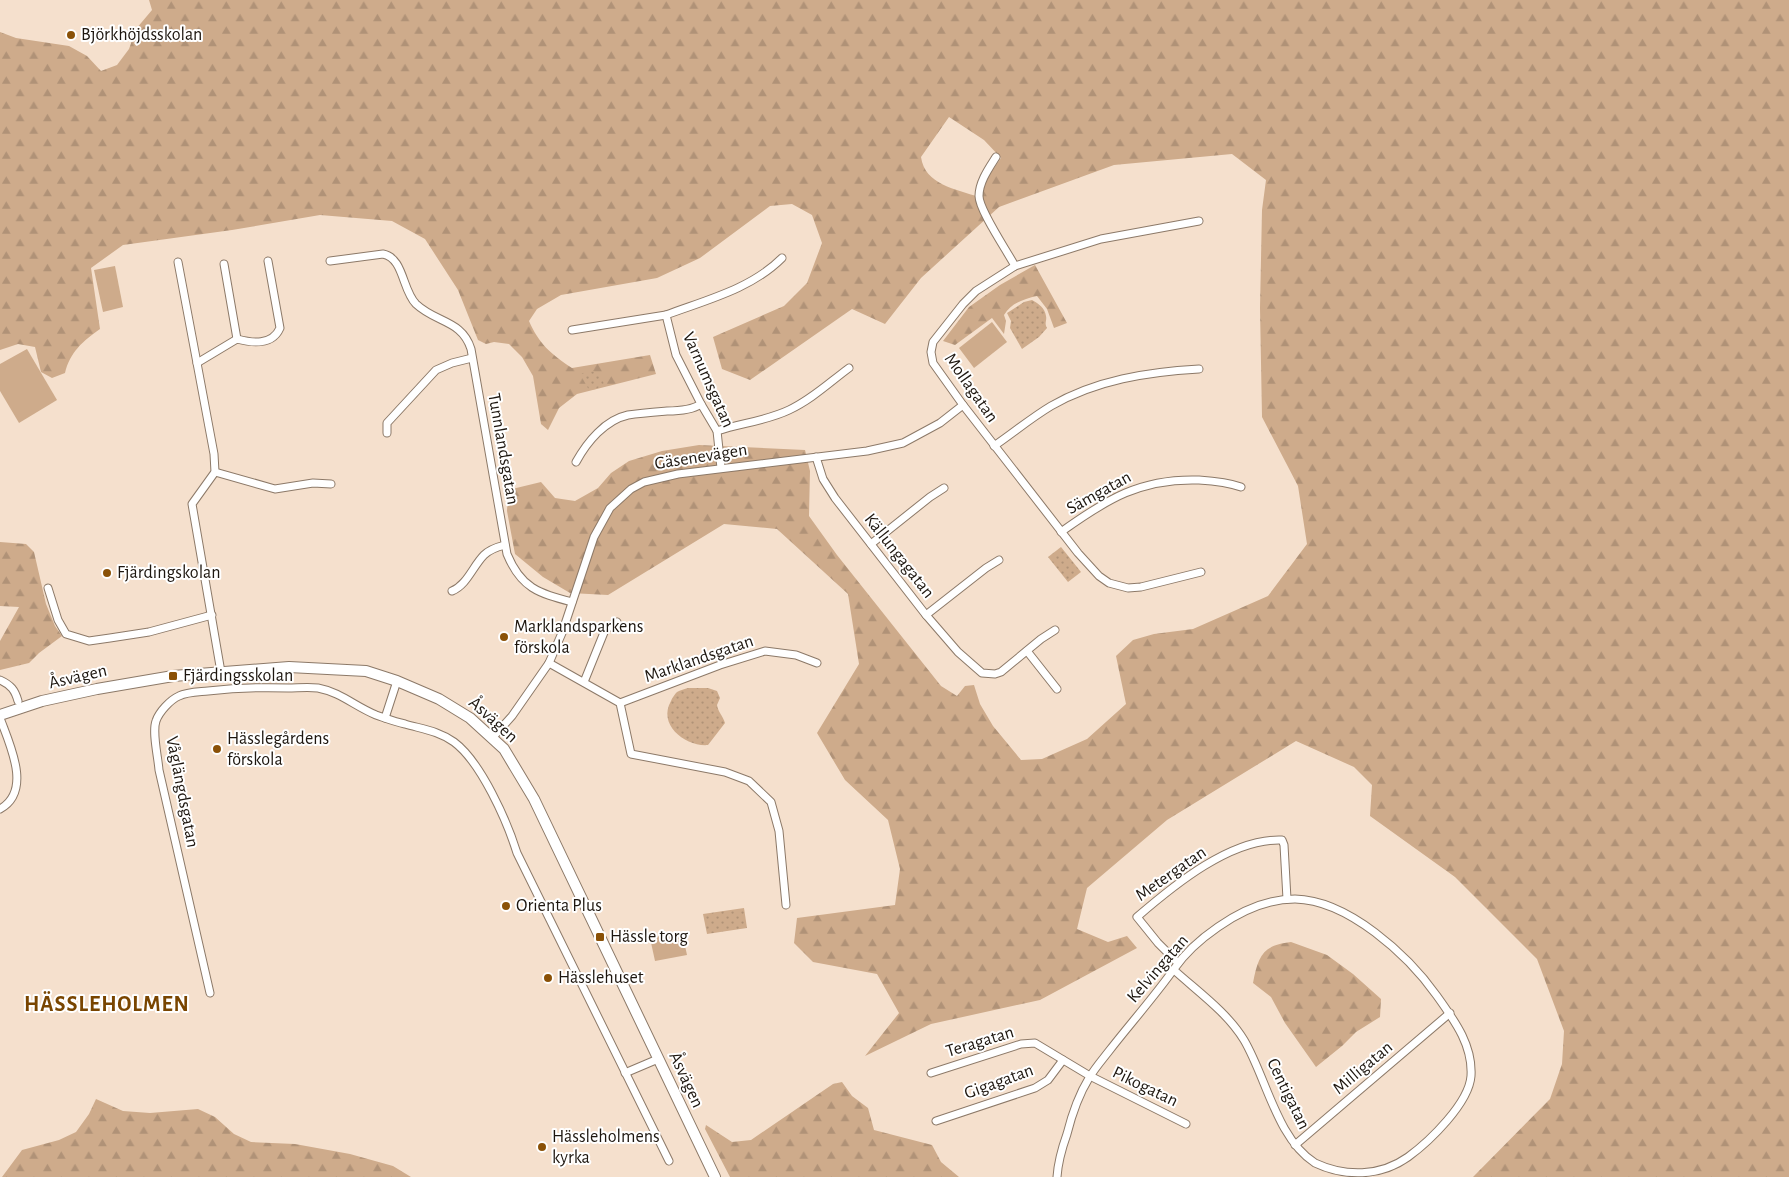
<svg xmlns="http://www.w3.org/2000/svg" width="1789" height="1177" viewBox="0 0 1789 1177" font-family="'Alegreya Sans',sans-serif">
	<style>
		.green { fill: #ceab8b }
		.forest { fill: url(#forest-firs); fill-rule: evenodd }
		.park { fill: url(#park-dots) }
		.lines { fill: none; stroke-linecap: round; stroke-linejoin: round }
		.street-casing { stroke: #8c7968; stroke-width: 9 }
		.secondary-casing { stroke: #8c7968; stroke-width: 12 }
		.street { stroke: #fff; stroke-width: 7 }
		.secondary { stroke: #fff; stroke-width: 10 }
		.poi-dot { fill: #8a5107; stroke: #fff; stroke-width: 2 }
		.labels { text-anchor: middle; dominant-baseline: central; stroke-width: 4; stroke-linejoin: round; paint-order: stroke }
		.poi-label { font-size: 18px; fill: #1d160f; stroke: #fff; text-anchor: start }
		.street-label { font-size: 18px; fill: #1d160f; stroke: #fff }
		.district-label { font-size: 22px; font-weight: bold; letter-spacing: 1px; fill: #794500; stroke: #fff }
	</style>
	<defs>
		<pattern id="forest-firs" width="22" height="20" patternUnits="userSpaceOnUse" patternTransform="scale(1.25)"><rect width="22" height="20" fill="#ceab8b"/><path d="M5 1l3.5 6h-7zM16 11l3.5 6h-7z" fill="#b09277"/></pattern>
		<pattern id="park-dots" width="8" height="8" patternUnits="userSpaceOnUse" patternTransform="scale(1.25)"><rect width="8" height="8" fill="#ceab8b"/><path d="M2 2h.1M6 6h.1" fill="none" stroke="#b09277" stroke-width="1.8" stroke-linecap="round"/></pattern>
	</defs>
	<rect width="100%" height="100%" fill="#f5e0cd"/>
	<g class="green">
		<polygon points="115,266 123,307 103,312 94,270"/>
		<polygon points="992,322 1007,342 974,368 959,348"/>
		<polygon points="27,349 57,400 19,423 0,391 0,364"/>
		<polygon points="682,932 687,955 655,961 650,938"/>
	</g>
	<g class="forest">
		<path d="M149,0H1789V1177H1473L1550,1099L1562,1064L1564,1031L1537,959L1455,877L1370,816L1372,785L1354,767L1296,741L1167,820L1087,888L1077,929L1108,942L1127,936L1137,948L1040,1000L931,1024L865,1056L899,1013L877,974L813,962L794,943L797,918L895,905L900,869L888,820L845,780L817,733L859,664L848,594L777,529L724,524L608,595L570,593L543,577L515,554L507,511L508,490L541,482L555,498L575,501L598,488L611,473L629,461L662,451L699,445L805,450L810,471L809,516L837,555L941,686L957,696L965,686L974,685L980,704L993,726L1021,760L1042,759L1087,739L1126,704L1116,656L1133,640L1154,634L1193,629L1268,596L1307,544L1298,486L1262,417L1260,308L1262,210L1266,180L1232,154L1114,165L999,207L921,278L885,324L852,309L750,380L722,369L713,337L784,306L807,283L822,243L812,215L792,204L770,206L700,258L657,278L561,295L537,309L529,321C539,344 551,354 572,368L650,355L656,374L577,394L559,408L548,430L541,424L533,376L522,357L509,344L494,342L486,344L478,340L458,290L425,239L392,221L320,215L232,230L123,245L91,268L100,329C83,341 70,352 65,373L52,378L41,372L35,347L18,344L0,350V32L16,38L69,46L87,56L101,71L117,65L129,49L136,29L152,10ZM949,117L984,140L1001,158L989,175L979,197C956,189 925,185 921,157Z"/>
		<path d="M1035,265L1067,323L1054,328L1047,309L1037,296C1024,299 1011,303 1004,315L1006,321L1004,334L992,318L955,345L943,341L969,307L1000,285Z"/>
		<polygon points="0,542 26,544 34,552 46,604 55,626 62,636 39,653 29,663 0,670 0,641 19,607 0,606"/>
		<path d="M1291,942L1327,955L1353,974L1381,999L1380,1017L1356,1032L1342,1046L1316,1067L1285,1023L1271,997L1253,983C1258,957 1262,945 1291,942Z"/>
		<polygon points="842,1082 852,1096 868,1108 874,1130 932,1145 941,1162 959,1177 730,1177 705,1129 706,1125 732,1142 751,1140 833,1084"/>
		<polygon points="96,1099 123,1111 150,1113 198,1109 215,1117 234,1134 251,1142 295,1144 350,1154 393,1166 411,1177 2,1177 22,1150 59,1140 76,1132 89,1114"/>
	</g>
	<g class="park">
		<path d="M1032,300C1039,304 1045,308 1046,316C1047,321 1044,323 1047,328L1039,337L1022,349L1010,328L1011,321L1007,313L1024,302Z"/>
		<polygon points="590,371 600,373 604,384 596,389 589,390 580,374"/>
		<polygon points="1061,547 1081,572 1068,582 1048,557"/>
		<path d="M688,688H708L717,691L720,698L717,705C718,712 723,716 725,723L708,745C686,747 657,725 671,701C672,698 675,694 677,692C680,690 685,689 688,688Z"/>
		<polygon points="744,908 747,928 707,934 703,914"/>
	</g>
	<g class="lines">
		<defs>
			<g id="street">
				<path d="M996,157C989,168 979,182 979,196C979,210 1007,251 1015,266"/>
				<polyline points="1199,221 1101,239 1015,266 976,291 963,304 933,342 931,352 933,363 963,405 1078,553 1099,576 1109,583 1128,588 1141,587 1201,572"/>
				<path d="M330,261L383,254C404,258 402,290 416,304C436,323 462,320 471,349L507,554C521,588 538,593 572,602"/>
				<polyline points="178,262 197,363"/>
				<polyline points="224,264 237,339"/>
				<polyline points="572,330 666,315"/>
				<path d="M717,431C741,423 766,421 789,410C811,400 830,382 849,368"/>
				<polyline points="387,433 387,423 436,370 452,363 472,358"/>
				<path d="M994,446C1013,433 1031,418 1051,406C1096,380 1147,372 1199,369"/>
				<polyline points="816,457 823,479 835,498 926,615 958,652 982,673 995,674 1001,672 1041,639 1055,630"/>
				<path d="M576,462C587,442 605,420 628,415C640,413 654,412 667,411C678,411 692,410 701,404"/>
				<path d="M721,468L717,431L701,404L676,355L666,315C706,300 751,289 782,258"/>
				<polyline points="215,472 275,489 313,483 331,484"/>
				<path d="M1061,532C1107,499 1141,478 1199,480C1214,481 1227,482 1241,487"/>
				<polyline points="871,544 930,497 944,488"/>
				<polyline points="48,588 58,620 66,634 89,641 110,638 149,632 212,615"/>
				<path d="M452,591C467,585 473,566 484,555C489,550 497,547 505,545"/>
				<polyline points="926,615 986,568 999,560"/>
				<polyline points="1027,651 1057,689"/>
				<polyline points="549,663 620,703 631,754 725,772 749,781 771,802 779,831 786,905"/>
				<path d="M221,672L192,504L215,472L214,454L197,363L237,339C252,343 272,346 280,328L268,261"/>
				<path d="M0,680C11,685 15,690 18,701"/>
				<polyline points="584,682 605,630 617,622"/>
				<polyline points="620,703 720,665 765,651 796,655 817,663"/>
				<path d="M0,718C9,743 33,791 0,809"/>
				<polyline points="385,718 397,681"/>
				<polyline points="493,737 512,716 549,663 562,633 594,537 610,508 631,489 644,482 678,474 867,451 903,443 940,423 963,405"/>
				<path d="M1178,963L1158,943L1137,917C1174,885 1231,838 1282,840L1284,845L1287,899"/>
				<path d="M210,993L159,770C158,757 152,732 156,721C159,712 170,700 179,696C187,692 199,692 208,691C235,688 261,687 288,688C297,688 308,687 318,688C340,692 356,707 376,715C385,718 395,722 405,724C422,729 439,731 454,742C481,762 507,821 517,853L669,1161"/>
				<polyline points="625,1073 658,1059"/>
				<polyline points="931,1073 1021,1044 1035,1043 1090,1076 1186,1124"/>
				<polyline points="936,1121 1035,1088 1048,1080 1063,1060"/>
				<polyline points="1295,1145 1450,1013"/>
				<path d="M1057,1177C1058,1162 1062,1148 1067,1134C1072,1114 1078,1096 1089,1078C1095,1068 1102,1060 1109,1051C1130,1024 1154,997 1174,969C1185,953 1202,938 1218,927C1241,911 1266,899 1295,899C1348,900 1408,955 1437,996C1454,1020 1473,1045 1471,1076C1469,1103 1430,1141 1408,1157C1380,1177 1345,1177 1315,1163C1277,1139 1266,1077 1244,1040C1227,1012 1197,991 1174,970"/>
			</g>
			<polyline id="secondary" points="0,715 42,701 97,689 173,676 289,667 366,671 397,681 439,699 470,718 504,749 534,799 715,1177"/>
		</defs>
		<use href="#street" class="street-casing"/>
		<use href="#secondary" class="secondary-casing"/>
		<use href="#street" class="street"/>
		<use href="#secondary" class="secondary"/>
	</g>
	<g class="poi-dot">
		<circle cx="71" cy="35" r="5"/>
		<circle cx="107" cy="573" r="5"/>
		<circle cx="504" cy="637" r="5"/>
		<rect x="168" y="671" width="10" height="10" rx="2.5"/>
		<circle cx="217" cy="749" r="5"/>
		<circle cx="506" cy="906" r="5"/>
		<rect x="595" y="932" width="10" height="10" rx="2.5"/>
		<circle cx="548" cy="978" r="5"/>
		<circle cx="542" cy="1147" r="5"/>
	</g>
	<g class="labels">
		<g class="poi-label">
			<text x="81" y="35">Björkhöjdsskolan</text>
			<text x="117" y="573">Fjärdingskolan</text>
			<text x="514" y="627">Marklandsparkens<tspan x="514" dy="21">förskola</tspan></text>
			<text x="183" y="676">Fjärdingsskolan</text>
			<text x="227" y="739">Hässlegårdens<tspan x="227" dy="21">förskola</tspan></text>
			<text x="516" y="906">Orienta Plus</text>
			<text x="610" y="937">Hässle torg</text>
			<text x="558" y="978">Hässlehuset</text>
			<text x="552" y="1137">Hässleholmens<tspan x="552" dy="21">kyrka</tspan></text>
		</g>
		<g class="street-label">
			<text transform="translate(708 380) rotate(66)">Varnumsgatan</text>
			<text transform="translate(971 388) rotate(55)">Mollagatan</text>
			<text transform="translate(503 449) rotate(80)">Tunnlandsgatan</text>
			<text transform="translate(701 457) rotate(-9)">Gäsenevägen</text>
			<text transform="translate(1099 493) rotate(-29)">Sämgatan</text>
			<text transform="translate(899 556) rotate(52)">Källungagatan</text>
			<text transform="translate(699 659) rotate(-19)">Marklandsgatan</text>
			<text transform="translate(78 677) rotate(-13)">Åsvägen</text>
			<text transform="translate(493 720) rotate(42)">Åsvägen</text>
			<text transform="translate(182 792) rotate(79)">Våglängdsgatan</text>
			<text transform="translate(1171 874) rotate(-35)">Metergatan</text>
			<text transform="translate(1158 969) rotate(-49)">Kelvingatan</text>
			<text transform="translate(980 1042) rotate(-17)">Teragatan</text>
			<text transform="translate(1363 1068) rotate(-40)">Milligatan</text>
			<text transform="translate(686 1080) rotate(65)">Åsvägen</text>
			<text transform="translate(999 1082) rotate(-20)">Gigagatan</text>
			<text transform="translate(1145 1087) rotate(26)">Pikogatan</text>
			<text transform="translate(1288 1094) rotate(64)">Centigatan</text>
		</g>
		<g class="district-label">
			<text x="107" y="1004">HÄSSLEHOLMEN</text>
		</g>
	</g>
</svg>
